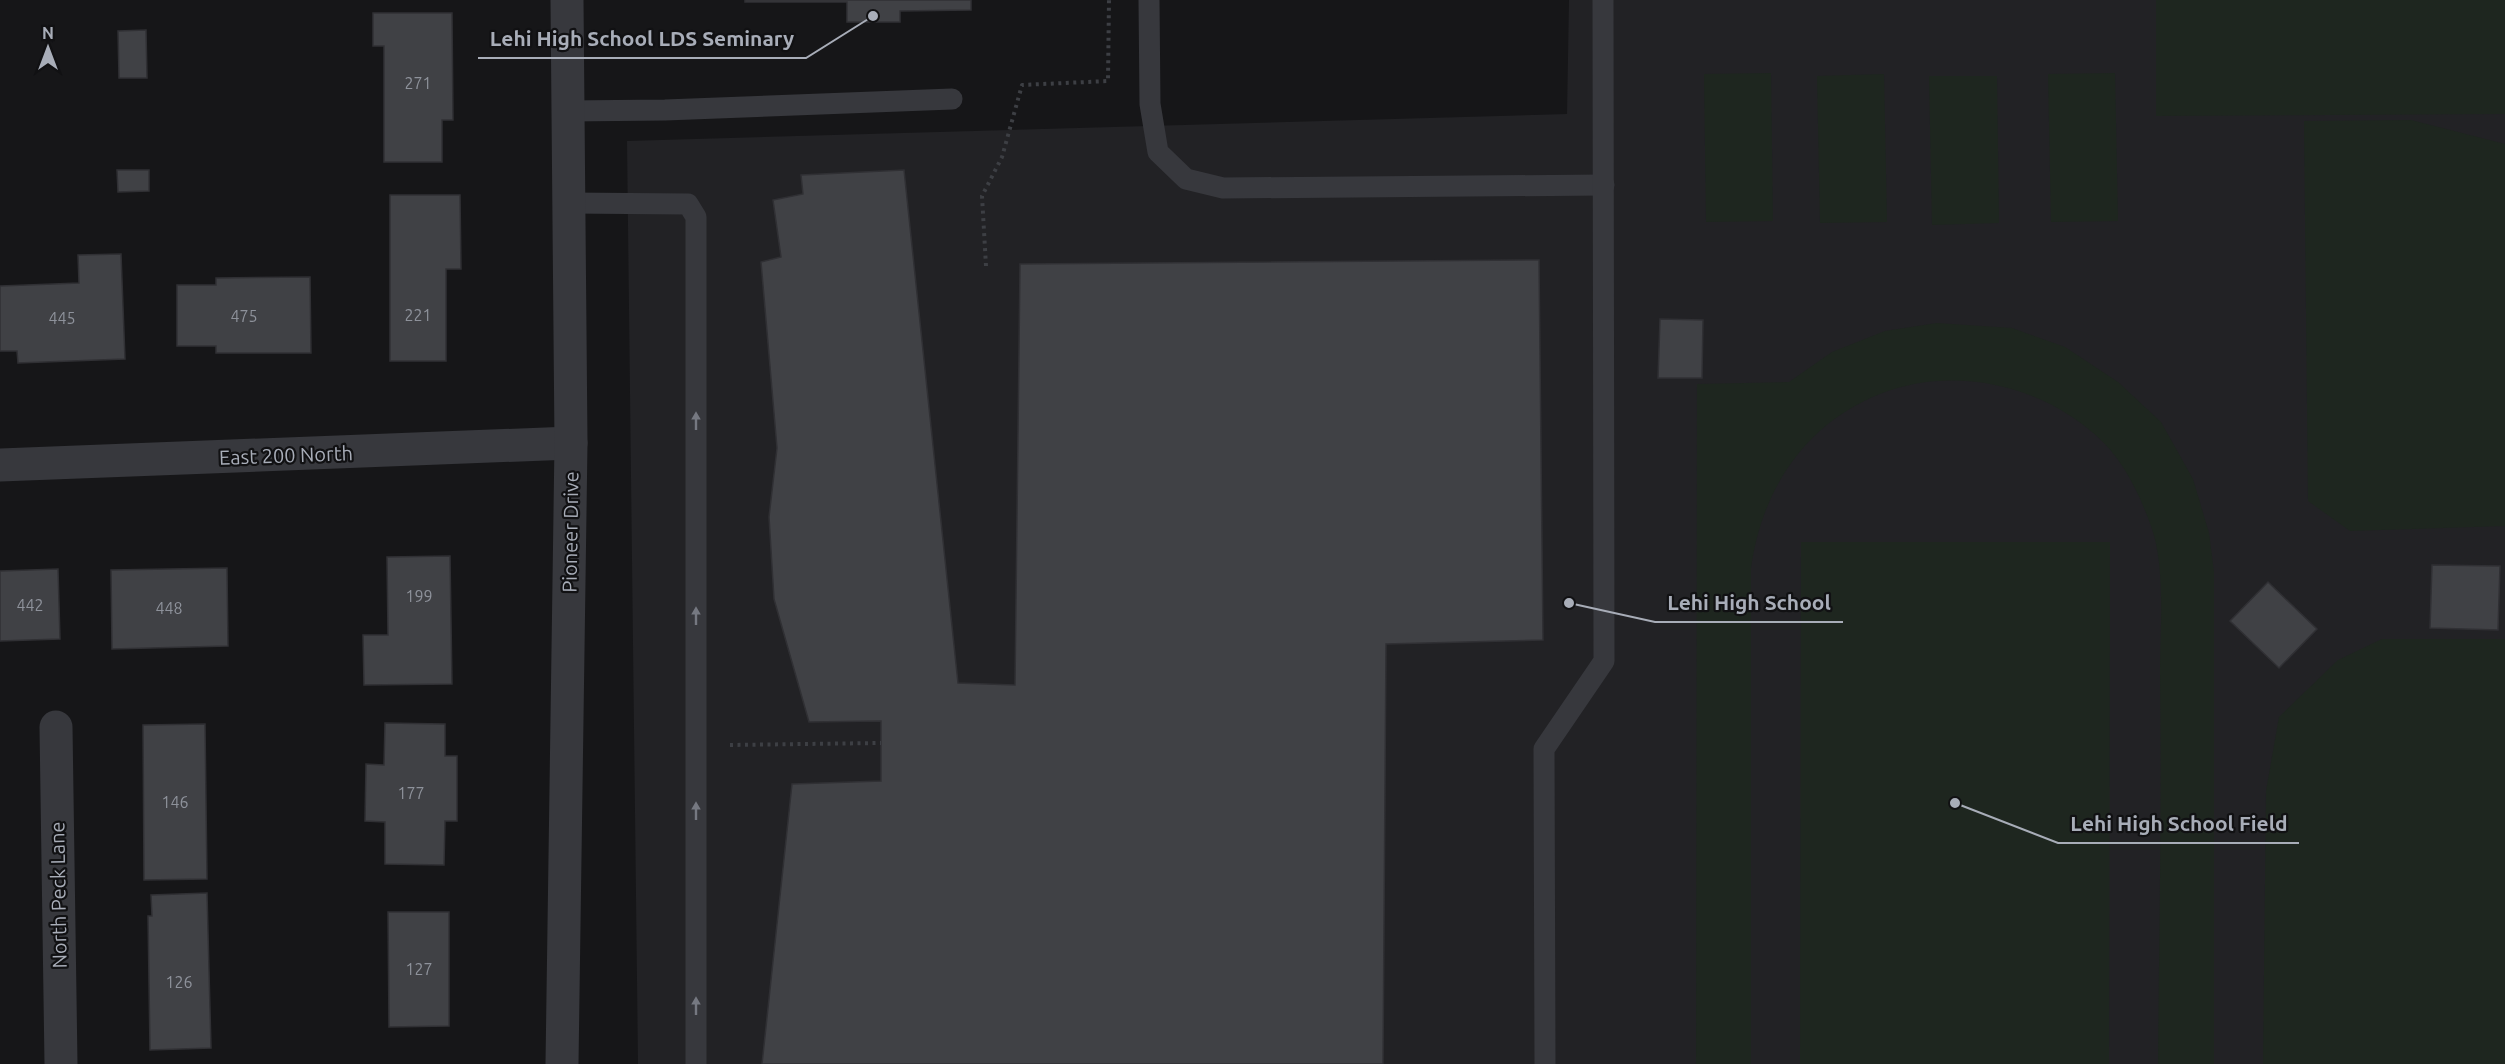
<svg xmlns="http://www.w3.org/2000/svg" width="2505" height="1064" viewBox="0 0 2505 1064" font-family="Ubuntu,sans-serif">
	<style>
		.built { fill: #222225 }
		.pitch { fill: #1e261f }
		.building { fill: #404145; stroke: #303034; stroke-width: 1.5 }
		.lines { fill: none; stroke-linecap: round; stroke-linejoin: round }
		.path { stroke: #3d3f44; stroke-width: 4; stroke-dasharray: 3 4.5; stroke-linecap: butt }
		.service { stroke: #37383d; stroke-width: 21 }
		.minor { stroke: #37383d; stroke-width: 33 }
		.tertiary { stroke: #37383d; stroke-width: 33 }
		.oneway { fill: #757881 }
		.labels { text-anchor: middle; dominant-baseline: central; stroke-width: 4.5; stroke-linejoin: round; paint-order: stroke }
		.number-label { font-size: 16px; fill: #8e929b }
		.street-label { font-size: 20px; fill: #a8adb8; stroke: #111113 }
		.leader { fill: none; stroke: #a8adb8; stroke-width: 2 }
		.callout-dot { fill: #a8adb8; stroke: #111113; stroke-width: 2 }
		.callout-label { font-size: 21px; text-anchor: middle; font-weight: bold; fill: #a8adb8; stroke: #111113; stroke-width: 4.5; stroke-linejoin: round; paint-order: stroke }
	</style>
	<rect width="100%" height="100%" fill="#161618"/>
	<polygon class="built" points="1569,0 2505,0 2505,1064 638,1064 627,141 1567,114"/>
	<g class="pitch">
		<polygon points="2156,0 2505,0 2505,114 2156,116"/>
		<polygon points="1771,73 1773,221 1706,222 1704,74"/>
		<polygon points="2115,73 2118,221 2051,222 2048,74"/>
		<polygon points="1884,74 1887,222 1820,223 1817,76"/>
		<polygon points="1929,76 1997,76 1999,223 1932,225"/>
		<polygon points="2411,120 2505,144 2505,526 2350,531 2308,501 2304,121"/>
		<path d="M1937,323L2012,328L2065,347L2118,382L2161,422L2193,479L2209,533L2214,572V1064H2158C2159,934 2162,805 2160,675C2160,631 2166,567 2151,526C2141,498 2126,466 2105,444C2048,386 1956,364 1880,394C1805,424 1762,489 1751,568V1064H1696L1697,384L1789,382L1832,352L1885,331Z"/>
		<polygon points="1801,542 2110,542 2109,1064 1800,1064"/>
		<polygon points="2382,639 2505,639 2505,1064 2263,1064 2266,791 2279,717 2338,660"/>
	</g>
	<g class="building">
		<polygon points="745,0 971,0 971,10 900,11 900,22 847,22 847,2 745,2"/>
		<polygon points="373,13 452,13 453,120 442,120 442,162 384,162 384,46 373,46"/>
		<polygon points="146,30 147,78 119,78 118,31"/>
		<polygon points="117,170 149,170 149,191 118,192"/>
		<polygon points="904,170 958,683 1015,685 1020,264 1539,260 1543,640 1386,644 1383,1064 762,1064 792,784 881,781 881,721 809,722 774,599 769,517 777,448 761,262 781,257 773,200 803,194 801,175"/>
		<polygon points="390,195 460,195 461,269 446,269 446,361 390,361"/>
		<polygon points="121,254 125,359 18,363 17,351 0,351 0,286 79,283 78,255"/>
		<polygon points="310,277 311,353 216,353 216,346 177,346 177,285 216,285 216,278"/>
		<polygon points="1660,319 1703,320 1702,378 1658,378"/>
		<polygon points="450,556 452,684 364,685 363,635 388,635 387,557"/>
		<polygon points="2432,565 2500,566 2498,630 2430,628"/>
		<polygon points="227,568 228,646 112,649 111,570"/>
		<polygon points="58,569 60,639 0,641 0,571"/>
		<polygon points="2268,582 2317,629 2279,668 2230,621"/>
		<polygon points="385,723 445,724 445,756 457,756 457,821 445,821 444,865 385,864 385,822 365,821 366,764 384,765"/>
		<polygon points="205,724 207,879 144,880 143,725"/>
		<polygon points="207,893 211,1048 150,1050 148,916 152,916 151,895"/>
		<polygon points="388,912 449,912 449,1026 389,1027"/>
	</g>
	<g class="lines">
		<g class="path">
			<polyline points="986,266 982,196 1002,157 1022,85 1108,81 1109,0"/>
			<polyline points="730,745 881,743"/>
		</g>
		<g class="service">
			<polyline points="1149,0 1150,104 1158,152 1186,179 1223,188 1604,185"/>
			<polyline points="568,111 665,110 952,99"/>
			<polyline points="569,203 688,204 696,217 696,1064"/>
			<polyline points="1545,1064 1544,749 1604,661 1603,0"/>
		</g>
		<g class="minor">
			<polyline points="0,465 571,443"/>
			<polyline points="56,727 61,1064"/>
		</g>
		<polyline class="tertiary" points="562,1064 571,443 567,0"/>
	</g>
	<defs><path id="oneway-solid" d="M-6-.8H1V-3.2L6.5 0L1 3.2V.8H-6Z" transform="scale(1.5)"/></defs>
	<g class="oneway">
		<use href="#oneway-solid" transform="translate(696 421) rotate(-90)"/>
		<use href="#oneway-solid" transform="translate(696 616) rotate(-90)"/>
		<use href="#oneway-solid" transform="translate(696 811) rotate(-90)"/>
		<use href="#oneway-solid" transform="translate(696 1006) rotate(-90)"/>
	</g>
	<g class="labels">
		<g class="number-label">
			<text x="418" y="83">271</text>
			<text x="418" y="315">221</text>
			<text x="244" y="316">475</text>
			<text x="62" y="318">445</text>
			<text x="419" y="596">199</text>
			<text x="30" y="605">442</text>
			<text x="169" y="608">448</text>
			<text x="411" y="793">177</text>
			<text x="175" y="802">146</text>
			<text x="419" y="969">127</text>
			<text x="179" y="982">126</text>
		</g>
		<g class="street-label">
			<text transform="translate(286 455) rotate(-2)">East 200 North</text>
			<text transform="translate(570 532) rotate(-89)">Pioneer Drive</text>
			<text transform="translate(58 895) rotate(-91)">North Peck Lane</text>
		</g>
	</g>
	<path class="leader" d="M873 16L806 58H478M1569 603L1655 622H1843M1955 803L2058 843H2299"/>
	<g class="callout-dot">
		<circle cx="873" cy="16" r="6"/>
		<circle cx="1569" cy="603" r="6"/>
		<circle cx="1955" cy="803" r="6"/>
	</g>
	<g class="callout-label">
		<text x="642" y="46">Lehi High School LDS Seminary</text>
		<text x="1749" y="610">Lehi High School</text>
		<text x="2179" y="831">Lehi High School Field</text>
	</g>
	<g transform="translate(48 48)" stroke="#111113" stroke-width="4.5" paint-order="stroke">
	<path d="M0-4.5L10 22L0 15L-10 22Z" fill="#a8adb8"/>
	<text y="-9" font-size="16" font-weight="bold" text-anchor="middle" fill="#a8adb8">N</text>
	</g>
</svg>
